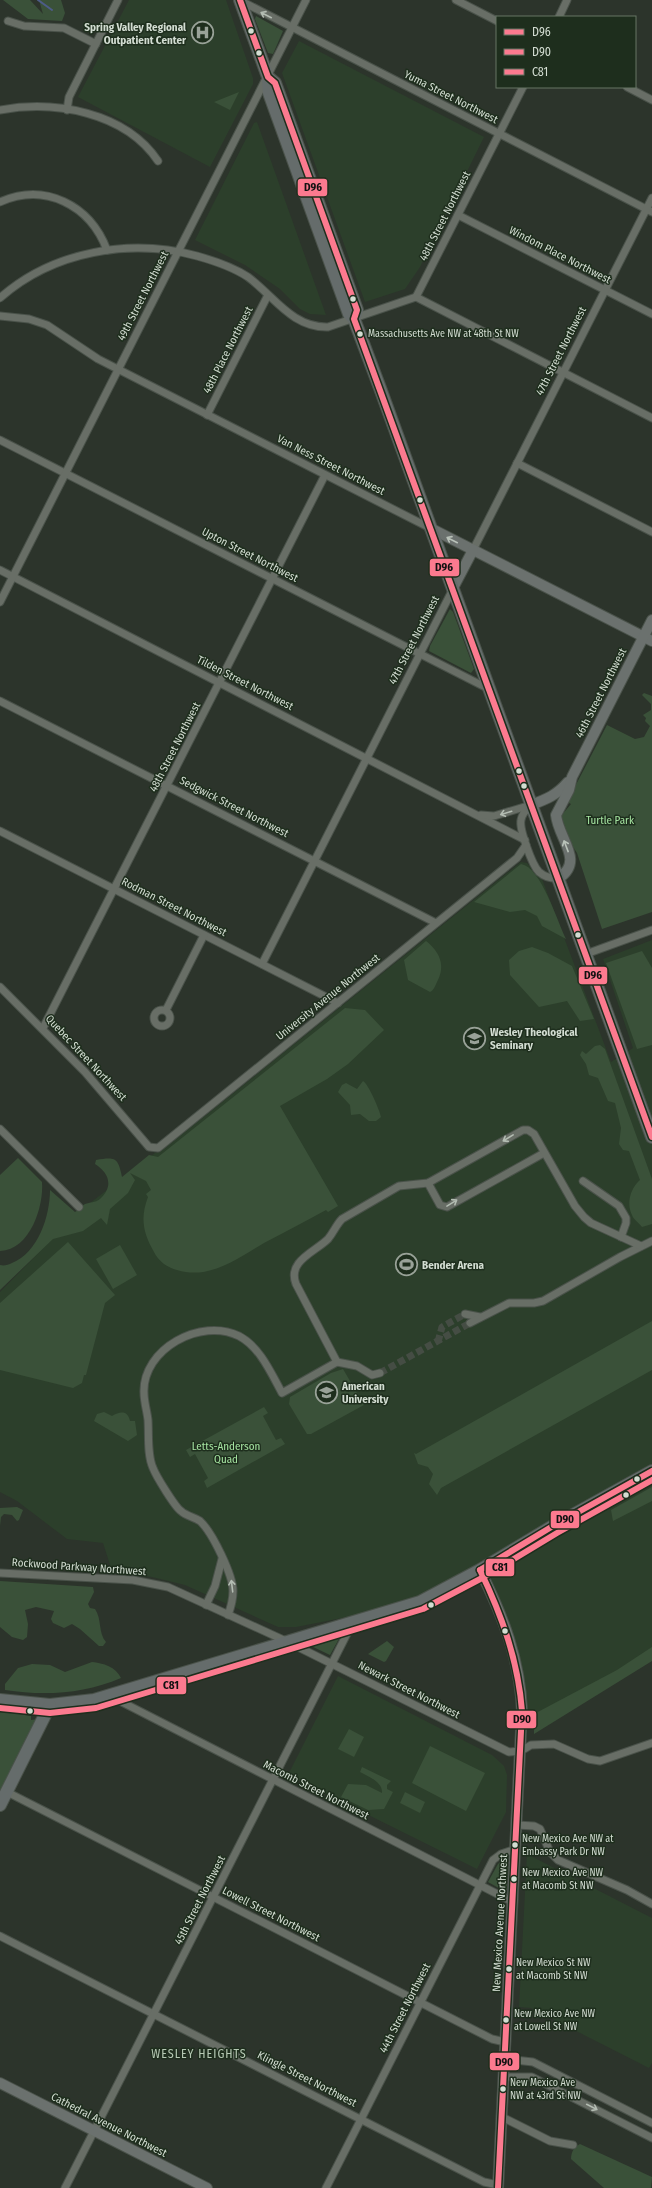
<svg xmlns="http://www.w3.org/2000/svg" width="652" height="2188" viewBox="0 0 652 2188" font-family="'Fira Sans Condensed',sans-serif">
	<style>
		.built { fill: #2c3f2b }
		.green { fill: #3a5139 }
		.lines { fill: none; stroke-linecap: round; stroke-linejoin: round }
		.stream { stroke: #4d5c88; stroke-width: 2 }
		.street-tunnel { stroke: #454d44; stroke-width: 7; stroke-dasharray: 7 3.5; stroke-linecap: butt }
		.street-casing { stroke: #4a524a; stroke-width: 9 }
		.secondary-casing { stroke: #4a524a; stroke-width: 12 }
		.primary-casing { stroke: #4a524a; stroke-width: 14 }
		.street { stroke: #686e66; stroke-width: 7 }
		.secondary { stroke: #6b716e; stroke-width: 10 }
		.primary { stroke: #656c6b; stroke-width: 12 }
		.bus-1-casing { stroke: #1e2e1d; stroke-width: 9 }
		.bus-2-casing { stroke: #1e2e1d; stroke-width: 9 }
		.bus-3-casing { stroke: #1e2e1d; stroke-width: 9 }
		.bus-1 { stroke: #fc7a8f; stroke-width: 6 }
		.bus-2 { stroke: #fc7a8f; stroke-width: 6 }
		.bus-3 { stroke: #fc7a8f; stroke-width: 6 }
		.oneway { stroke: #b3bcb2 }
		.oneway2 { stroke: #b9c2b9 }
		.bus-dot { fill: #d3ddd2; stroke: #1e2e1d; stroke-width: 1.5 }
		.labels { text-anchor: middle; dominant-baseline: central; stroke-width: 3; stroke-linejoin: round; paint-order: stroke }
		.bus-label { font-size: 10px; fill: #d3ddd2; stroke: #1e2e1d; text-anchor: start }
		.poi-label { font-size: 11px; font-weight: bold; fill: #d3ddd2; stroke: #1e2e1d; text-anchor: start }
		.street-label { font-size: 11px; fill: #d3ddd2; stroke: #1e2e1d }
		.park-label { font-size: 11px; fill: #a5e3a1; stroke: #1e2e1d }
		.neighbourhood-label { font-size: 12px; letter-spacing: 1px; fill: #b6c9b4; stroke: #1e2e1d }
		.line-badge { stroke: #1e2e1d; stroke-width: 1.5 }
		.pale-badge-label { font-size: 11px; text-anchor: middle; font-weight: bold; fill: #111 }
	</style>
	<rect width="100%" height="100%" fill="#2c342b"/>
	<g class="built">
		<polygon points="129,0 226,0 253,78 253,84 210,167 78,97"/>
		<polygon points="299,41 484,137 420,267 405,289 365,302 282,73"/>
		<polygon points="257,122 326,315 310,314 300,309 280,289 245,265 195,240 254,123"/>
		<polygon points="521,862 527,863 542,879 611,1062 633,1048 603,959 652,940 652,1653 522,1721 518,1671 480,1571 414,1604 296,1627 278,1627 185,1585 152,1577 112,1571 103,1543 67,1539 17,1501 0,1492 0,1292 81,1210 155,1153 160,1152"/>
		<polygon points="338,1676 492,1755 504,1766 507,1775 506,1812 477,1869 288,1775"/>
		<polygon points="527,1854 652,1918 652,2063 649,2068 531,2008 519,2007"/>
	</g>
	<g class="green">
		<polygon points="3,0 30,0 43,14 39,0 61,0 65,13 62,21 28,19"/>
		<polygon points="256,16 283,31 273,54 268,53 255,19"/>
		<polygon points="239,92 230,110 214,102"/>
		<polygon points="450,609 453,612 474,669 471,673 429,651 430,646"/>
		<polygon points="644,693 652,696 652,912 602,929 577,853 570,842 561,816 571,804 567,802 607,725 635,739 644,737 650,726 645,721 646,718 643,715 651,710 651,704 642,695"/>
		<path d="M521,864C541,867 557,921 566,939L542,926L537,916L525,910L510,912L474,902Z"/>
		<path d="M426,941C440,952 446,966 437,982C435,986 434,990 430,992L408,980L404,960Z"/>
		<polygon points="532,947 548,953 572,966 594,1019 580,1021 567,1001 539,1007 510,975 509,960 519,951"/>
		<polygon points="642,951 652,968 652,1045 637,1049 606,963"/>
		<path d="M345,1008L365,1010L384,1030L348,1064L327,1079L280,1106L338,1206L328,1212L326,1210C306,1221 285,1232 264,1243C237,1259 210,1280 177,1270C168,1268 158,1261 154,1252C143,1233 140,1218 148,1197L146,1194L151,1190L146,1181L130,1173L135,1180L128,1193L110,1209L107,1225L101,1218L83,1231L53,1239L0,1290V1265C4,1266 8,1265 12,1263C38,1253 50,1216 50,1190L75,1212C79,1210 81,1206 85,1204C90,1202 95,1203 100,1199C114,1186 109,1173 95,1164L96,1160C115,1157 118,1157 122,1177L149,1155L158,1157Z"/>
		<path d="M600,1045L605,1049L652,1179V1224L642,1227C639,1223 633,1219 632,1215C626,1202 631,1188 640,1180L629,1151L623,1150L619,1144L621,1128L615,1103L608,1101L598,1078L589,1075L586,1064L580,1055L582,1051L586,1054L595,1046Z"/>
		<path d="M363,1081C368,1083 380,1111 381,1117L376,1121H369L360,1114L351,1115L350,1105L338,1092L342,1085L346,1083L357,1089Z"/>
		<path d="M18,1158L42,1182C44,1206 30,1250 0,1251V1175Z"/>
		<polygon points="68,1242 115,1295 105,1303 86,1375 84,1375 82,1383 73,1388 0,1370 0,1303"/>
		<polygon points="120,1245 137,1275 113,1289 96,1259"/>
		<polygon points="652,1321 652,1370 441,1488 437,1495 429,1484 433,1474 428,1467 418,1464 414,1453 416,1454"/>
		<polygon points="343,1369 364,1405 311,1434 307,1434 289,1404 290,1397 331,1373"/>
		<polygon points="264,1407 268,1413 263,1416 276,1440 281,1438 285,1444 207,1488 204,1481 208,1478 195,1454 190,1457 186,1450"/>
		<path d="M104,1412L112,1416C120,1411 128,1410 130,1421H135L137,1435L128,1441L94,1421L97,1414Z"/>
		<polygon points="652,1487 652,1501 613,1521 611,1510"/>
		<polygon points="17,1507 23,1510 19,1520 17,1521 12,1515 4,1514 1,1517 0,1526 0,1508"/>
		<path d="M0,1581L93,1587L94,1592L88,1604L90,1608L95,1609C102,1619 98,1633 106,1642L103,1646H99L80,1629L72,1624L64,1628L53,1623L51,1619L54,1611L36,1607L25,1610L28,1624L27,1637L23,1640L12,1637L0,1627Z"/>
		<polygon points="336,1633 340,1637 330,1655 309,1645 311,1641"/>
		<polygon points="387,1641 394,1647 386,1661 384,1662 368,1654"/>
		<polygon points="652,1647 652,1661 534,1734 534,1714 617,1670"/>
		<path d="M92,1662C103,1663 116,1667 121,1678C84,1694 44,1696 5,1690V1684L18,1668L32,1664L50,1665L65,1672Z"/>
		<polygon points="0,1711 31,1716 31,1720 39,1719 0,1794"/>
		<polygon points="349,1729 364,1737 354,1757 338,1749"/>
		<polygon points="430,1746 485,1773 466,1811 412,1783"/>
		<path d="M362,1767L391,1781L387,1785V1789L393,1792L384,1809L368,1810L341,1797L348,1784L366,1785L382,1793C383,1782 369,1777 360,1772Z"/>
		<polygon points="405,1792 425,1802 420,1813 400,1803"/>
		<polygon points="506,1857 508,1859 507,1890 504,1891 488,1882 498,1864"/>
		<path d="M580,2144L652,2177L651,2188H604L571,2159C571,2152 574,2147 580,2144Z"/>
	</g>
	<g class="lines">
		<polyline class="stream" points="38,0 52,10"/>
		<g class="street-tunnel">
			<polyline points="438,1342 442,1327 465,1314"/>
			<polyline points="380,1373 470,1323"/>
		</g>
		<defs>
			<g id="street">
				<polyline points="456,0 497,21"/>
				<polyline points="241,1 652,212"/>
				<polyline points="559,17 567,0"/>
				<polyline points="8,21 24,26 64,28 96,44"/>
				<polyline points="627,87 652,100"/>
				<path d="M0,110C55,100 125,112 158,161"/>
				<polyline points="67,110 69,97 118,0"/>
				<path d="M0,202C45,182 90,205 107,250"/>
				<polyline points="458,215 652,314"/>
				<polyline points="416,297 652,418"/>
				<path d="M0,298C53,251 130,238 197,256C215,261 233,267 248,277C274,296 292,328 328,327L416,297L523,87"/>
				<polyline points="0,316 29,319 47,325 98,359 432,529"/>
				<polyline points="207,415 268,295"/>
				<polyline points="0,440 489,689"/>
				<polyline points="517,463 652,532"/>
				<polyline points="473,550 652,198"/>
				<polyline points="0,570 525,840"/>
				<polyline points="0,602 306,0"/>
				<polyline points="0,701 436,923"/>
				<path d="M531,805C527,809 522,813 521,820C519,829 532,865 539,872C545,877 551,879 559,878"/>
				<polyline points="481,815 494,816 531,805"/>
				<polyline points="0,831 338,1003"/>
				<polyline points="586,954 652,930"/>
				<polyline points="262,964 453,589"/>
				<polyline points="0,987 85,1072 149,1147 158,1148 517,858 526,845"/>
				<circle cx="162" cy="1018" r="8"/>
				<polyline points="166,1010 204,935"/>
				<polyline points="43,1028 325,475"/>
				<polyline points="0,1129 79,1207"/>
				<polyline points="583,1181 619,1206 626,1218 626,1223 621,1237"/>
				<polyline points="428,1183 440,1205 447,1207 544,1153"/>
				<polyline points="465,1314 480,1317"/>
				<polyline points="470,1323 509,1303 534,1303 543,1301 620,1257 652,1241"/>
				<path d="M337,1362L296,1284C287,1261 315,1252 328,1239C334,1232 336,1225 342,1219L399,1186L428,1183L523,1130H528L534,1134L575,1206L584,1217L591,1223L641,1246"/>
				<polyline points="0,1573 133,1580 168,1587 288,1642 509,1752 521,1751 531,1745 554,1744 588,1759 600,1761 652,1743"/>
				<polyline points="206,1605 215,1586 222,1559"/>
				<path d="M228,1615C231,1607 233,1599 233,1591C233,1575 212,1532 200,1521C194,1517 186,1516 181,1511C175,1507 156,1476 153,1468C147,1455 149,1435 148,1420C147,1411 144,1402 144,1393C142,1349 201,1317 239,1336C260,1347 271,1373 282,1393L337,1362L357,1366L372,1375L380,1373"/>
				<polyline points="110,1696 513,1902"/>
				<polyline points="7,1792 492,2039 505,2042"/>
				<polyline points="517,1825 534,1826 540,1829 550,1852 558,1860 627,1890 652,1904"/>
				<polyline points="0,1936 484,2182 498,2185"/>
				<polyline points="505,2059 533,2062 652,2123"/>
				<polyline points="504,2077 532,2077 652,2138"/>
				<polyline points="502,2117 550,2141 573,2145"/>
				<polyline points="65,2188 353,1622"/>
				<polyline points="326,2188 493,1860 501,1854 516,1849"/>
			</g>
			<g id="secondary">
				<polyline points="432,529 652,641"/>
				<polyline points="453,588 473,550"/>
				<path d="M531,805C547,799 557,795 568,782"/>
				<path d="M559,878C585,861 558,838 556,815L569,790L572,777L652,620"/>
				<path d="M480,1570C503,1616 520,1659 522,1711L498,2188"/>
				<polyline points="0,2083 207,2188"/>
			</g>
			<g id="primary">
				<polyline points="240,0 268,77 269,93 349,314 354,319 380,388 652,1137"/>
				<polyline points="269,78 275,83 283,105 357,310 355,316"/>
				<polyline points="0,1700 50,1705 94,1700 420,1602 480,1570 553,1526 652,1471"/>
				<polyline points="0,1805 50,1705"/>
			</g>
		</defs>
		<use href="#street" class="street-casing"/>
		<use href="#secondary" class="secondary-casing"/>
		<use href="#primary" class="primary-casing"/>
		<use href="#street" class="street"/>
		<use href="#secondary" class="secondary"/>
		<use href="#primary" class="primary"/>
		<defs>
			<polyline id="bus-1" points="240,0 268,77 275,83 357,310 354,319 652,1137"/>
			<g id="bus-2">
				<path d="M480,1570C502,1616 518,1660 522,1711L498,2188"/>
				<polyline points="480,1570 553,1526 652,1471"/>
			</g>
			<polyline id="bus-3" points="0,1708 50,1713 96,1708 423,1609 484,1577 557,1533 652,1480"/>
		</defs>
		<use href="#bus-1" class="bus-1-casing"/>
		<use href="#bus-2" class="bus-2-casing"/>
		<use href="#bus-3" class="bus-3-casing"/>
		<use href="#bus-1" class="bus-1"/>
		<use href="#bus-2" class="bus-2"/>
		<use href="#bus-3" class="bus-3"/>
	</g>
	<defs><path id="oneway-shaft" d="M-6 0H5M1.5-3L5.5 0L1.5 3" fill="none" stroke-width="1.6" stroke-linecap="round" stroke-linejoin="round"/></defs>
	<g class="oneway">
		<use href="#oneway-shaft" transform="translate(266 15) rotate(-153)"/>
		<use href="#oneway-shaft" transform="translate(506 813) rotate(163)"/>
		<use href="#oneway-shaft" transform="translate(508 1138) rotate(149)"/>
		<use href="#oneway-shaft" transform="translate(452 1203) rotate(-32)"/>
		<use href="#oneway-shaft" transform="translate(232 1586) rotate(-97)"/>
		<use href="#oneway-shaft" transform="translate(592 2107) rotate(27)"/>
	</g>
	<g class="oneway2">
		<use href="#oneway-shaft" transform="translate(452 540) rotate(-153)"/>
		<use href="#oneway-shaft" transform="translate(566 846) rotate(-111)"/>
	</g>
	<defs>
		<symbol id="hospital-ring" viewBox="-11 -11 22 22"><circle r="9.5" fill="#1e2e1d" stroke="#99a298" stroke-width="1.5"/><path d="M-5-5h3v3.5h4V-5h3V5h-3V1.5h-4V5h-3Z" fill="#99a298"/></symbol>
		<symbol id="university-ring" viewBox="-11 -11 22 22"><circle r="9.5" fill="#1e2e1d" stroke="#99a298" stroke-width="1.5"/><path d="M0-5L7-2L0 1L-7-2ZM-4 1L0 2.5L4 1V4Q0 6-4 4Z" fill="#99a298"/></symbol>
		<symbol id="stadium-ring" viewBox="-11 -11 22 22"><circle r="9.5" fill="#1e2e1d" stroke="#99a298" stroke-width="1.5"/><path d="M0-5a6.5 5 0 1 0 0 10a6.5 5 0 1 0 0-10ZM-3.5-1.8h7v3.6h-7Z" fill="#99a298"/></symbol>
	</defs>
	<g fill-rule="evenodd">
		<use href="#hospital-ring" x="190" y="20" width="25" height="25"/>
		<use href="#university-ring" x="462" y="1026" width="25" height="25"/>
		<use href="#stadium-ring" x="394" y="1252" width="25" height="25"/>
		<use href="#university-ring" x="314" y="1380" width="25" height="25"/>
	</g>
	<g class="bus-dot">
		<circle cx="251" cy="31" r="3.5"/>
		<circle cx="259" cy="53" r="3.5"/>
		<circle cx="353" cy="299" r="3.5"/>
		<circle cx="360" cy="334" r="3.5"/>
		<circle cx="420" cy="500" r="3.5"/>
		<circle cx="519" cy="771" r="3.5"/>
		<circle cx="524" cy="786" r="3.5"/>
		<circle cx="578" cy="935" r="3.5"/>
		<circle cx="637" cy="1479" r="3.5"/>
		<circle cx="626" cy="1495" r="3.5"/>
		<circle cx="431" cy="1605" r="3.5"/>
		<circle cx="505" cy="1631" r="3.5"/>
		<circle cx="30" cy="1711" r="3.5"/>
		<circle cx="515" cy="1845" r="3.5"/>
		<circle cx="514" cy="1879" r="3.5"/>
		<circle cx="509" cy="1969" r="3.5"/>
		<circle cx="506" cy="2020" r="3.5"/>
		<circle cx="503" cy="2089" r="3.5"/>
	</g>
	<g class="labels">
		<g class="bus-label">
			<text x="368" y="334">Massachusetts Ave NW at 48th St NW</text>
			<text x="522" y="1839">New Mexico Ave NW at<tspan x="522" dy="13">Embassy Park Dr NW</tspan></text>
			<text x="522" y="1873">New Mexico Ave NW<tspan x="522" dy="13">at Macomb St NW</tspan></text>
			<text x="516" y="1963">New Mexico St NW<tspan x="516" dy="13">at Macomb St NW</tspan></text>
			<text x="514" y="2014">New Mexico Ave NW<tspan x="514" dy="13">at Lowell St NW</tspan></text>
			<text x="510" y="2083">New Mexico Ave<tspan x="510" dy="13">NW at 43rd St NW</tspan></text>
		</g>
		<g class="poi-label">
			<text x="186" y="27" text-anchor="end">Spring Valley Regional<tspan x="186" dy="13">Outpatient Center</tspan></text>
			<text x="490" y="1032">Wesley Theological<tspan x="490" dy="13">Seminary</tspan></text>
			<text x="422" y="1265">Bender Arena</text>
			<text x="342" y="1386">American<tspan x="342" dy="13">University</tspan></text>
		</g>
		<g class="street-label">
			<text transform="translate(451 97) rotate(27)">Yuma Street Northwest</text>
			<text transform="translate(445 216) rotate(-63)">48th Street Northwest</text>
			<text transform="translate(560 255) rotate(27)">Windom Place Northwest</text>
			<text transform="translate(143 296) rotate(-63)">49th Street Northwest</text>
			<text transform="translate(228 350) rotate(-63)">48th Place Northwest</text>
			<text transform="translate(561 351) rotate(-63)">47th Street Northwest</text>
			<text transform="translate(331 465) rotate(27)">Van Ness Street Northwest</text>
			<text transform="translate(250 555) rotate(27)">Upton Street Northwest</text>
			<text transform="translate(414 640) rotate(-63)">47th Street Northwest</text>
			<text transform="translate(245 683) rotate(27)">Tilden Street Northwest</text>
			<text transform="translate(601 693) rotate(-63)">46th Street Northwest</text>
			<text transform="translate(175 747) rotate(-63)">48th Street Northwest</text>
			<text transform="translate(234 807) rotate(27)">Sedgwick Street Northwest</text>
			<text transform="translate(174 907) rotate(27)">Rodman Street Northwest</text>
			<text transform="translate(328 997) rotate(-39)">University Avenue Northwest</text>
			<text transform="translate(86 1058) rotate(47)">Quebec Street Northwest</text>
			<text transform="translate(79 1567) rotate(4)">Rockwood Parkway Northwest</text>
			<text transform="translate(409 1690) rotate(27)">Newark Street Northwest</text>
			<text transform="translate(316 1790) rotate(27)">Macomb Street Northwest</text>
			<text transform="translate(200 1900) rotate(-63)">45th Street Northwest</text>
			<text transform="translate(271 1914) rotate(27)">Lowell Street Northwest</text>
			<text transform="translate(500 1923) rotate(-87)">New Mexico Avenue Northwest</text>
			<text transform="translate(405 2008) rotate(-63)">44th Street Northwest</text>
			<text transform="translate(307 2079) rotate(27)">Klingle Street Northwest</text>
			<text transform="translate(109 2125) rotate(27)">Cathedral Avenue Northwest</text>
		</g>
		<g class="park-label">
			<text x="610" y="820">Turtle Park</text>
			<text x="226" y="1446">Letts-Anderson<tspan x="226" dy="13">Quad</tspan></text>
		</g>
		<g class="neighbourhood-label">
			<text x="199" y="2054">WESLEY HEIGHTS</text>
		</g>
	</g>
	<g class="line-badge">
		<rect x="297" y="178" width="31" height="19" rx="4" fill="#fc7a8f"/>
		<rect x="429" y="558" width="31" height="19" rx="4" fill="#fc7a8f"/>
		<rect x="578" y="966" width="30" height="19" rx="4" fill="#fc7a8f"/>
		<rect x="550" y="1510" width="30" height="19" rx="4" fill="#fc7a8f"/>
		<rect x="485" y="1558" width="30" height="19" rx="4" fill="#fc7a8f"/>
		<rect x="156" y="1676" width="31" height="19" rx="4" fill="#fc7a8f"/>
		<rect x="506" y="1710" width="31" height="19" rx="4" fill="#fc7a8f"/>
		<rect x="489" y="2052" width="31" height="19" rx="4" fill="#fc7a8f"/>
	</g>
	<g class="pale-badge-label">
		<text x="313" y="191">D96</text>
		<text x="444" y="571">D96</text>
		<text x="593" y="979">D96</text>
		<text x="565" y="1523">D90</text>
		<text x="500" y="1571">C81</text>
		<text x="171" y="1689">C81</text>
		<text x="522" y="1723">D90</text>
		<text x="504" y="2066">D90</text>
	</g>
	<rect x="496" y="16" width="140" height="72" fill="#1e2e1d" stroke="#667465"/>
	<rect x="504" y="29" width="20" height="6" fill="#fc7a8f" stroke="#667465"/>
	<text x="532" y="36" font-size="12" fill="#d3ddd2">D96</text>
	<rect x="504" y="49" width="20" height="6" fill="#fc7a8f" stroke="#667465"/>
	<text x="532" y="56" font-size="12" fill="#d3ddd2">D90</text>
	<rect x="504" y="69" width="20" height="6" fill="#fc7a8f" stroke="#667465"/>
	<text x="532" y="76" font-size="12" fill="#d3ddd2">C81</text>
</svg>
